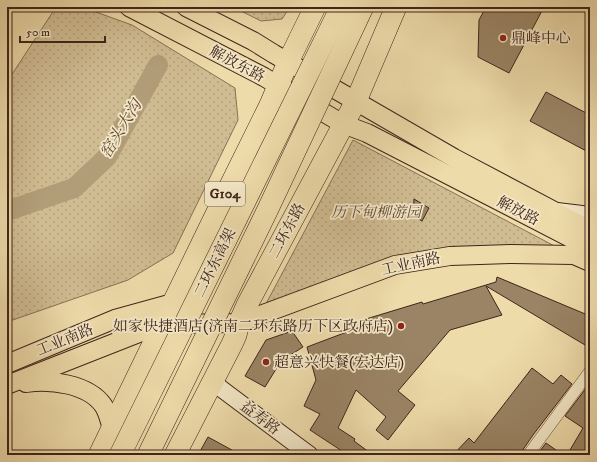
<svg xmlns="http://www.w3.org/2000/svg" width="597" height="462" viewBox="0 0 597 462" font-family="'IM FELL DW Pica','Noto Serif SC',serif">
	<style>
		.park { fill: url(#park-dots); stroke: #887056 }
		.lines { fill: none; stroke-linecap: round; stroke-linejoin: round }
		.river { stroke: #b29d79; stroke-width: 20 }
		.building { fill: #9a8465; stroke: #3f251b }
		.street-casing { stroke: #6b523f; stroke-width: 12 }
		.secondary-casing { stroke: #3f251b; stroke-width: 18 }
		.primary-casing { stroke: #3f251b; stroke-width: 20 }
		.highway-casing { stroke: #3f251b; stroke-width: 22 }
		.street { stroke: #f4e8c8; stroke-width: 11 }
		.secondary { stroke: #f4e8c8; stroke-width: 16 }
		.primary { stroke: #eedbaa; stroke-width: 18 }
		.highway { stroke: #eedbaa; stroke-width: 21 }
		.highway-bridge-casing { stroke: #3f251b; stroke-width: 22; stroke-linecap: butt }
		.highway-bridge { stroke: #eedbaa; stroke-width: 21 }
		.poi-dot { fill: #8f2418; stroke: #f4e8c8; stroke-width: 1.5 }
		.labels { text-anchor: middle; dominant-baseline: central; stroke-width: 3.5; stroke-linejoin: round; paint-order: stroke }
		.shield { fill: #f4e8c8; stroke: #75604f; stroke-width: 1 }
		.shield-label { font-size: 14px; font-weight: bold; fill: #3f251b }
		.poi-label { font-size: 15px; fill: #3f251b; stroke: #f4e8c8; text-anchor: start }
		.street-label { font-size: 15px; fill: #3f251b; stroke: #f4e8c8 }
		.park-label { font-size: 15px; font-style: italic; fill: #634b39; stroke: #f4e8c8 }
		.water-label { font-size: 16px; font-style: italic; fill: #624937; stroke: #f4e8c8 }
	</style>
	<defs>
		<pattern id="park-dots" width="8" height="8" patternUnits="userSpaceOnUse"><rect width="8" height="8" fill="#d0bc92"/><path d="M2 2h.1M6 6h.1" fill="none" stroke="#b4a17d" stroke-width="1.8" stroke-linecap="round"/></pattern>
	</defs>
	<rect width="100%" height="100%" fill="#eedbaa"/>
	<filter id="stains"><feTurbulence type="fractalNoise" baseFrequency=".005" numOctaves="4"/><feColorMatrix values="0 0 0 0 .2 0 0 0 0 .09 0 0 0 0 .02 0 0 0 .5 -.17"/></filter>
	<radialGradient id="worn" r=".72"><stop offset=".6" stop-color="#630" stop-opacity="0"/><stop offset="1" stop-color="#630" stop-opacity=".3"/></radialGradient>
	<g class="park">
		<polygon points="56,7 82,7 132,25 235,88 238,120 173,253 128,280 7,322 7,82"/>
		<polygon points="233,7 290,7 282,19 261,21"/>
		<polygon points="353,140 564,251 450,254 260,315"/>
	</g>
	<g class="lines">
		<polyline class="river" points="7,211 74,188 107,157 158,65"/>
	</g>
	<g class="building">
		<polygon points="486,7 544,7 509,73 478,57 479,20"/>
		<polygon points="546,92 590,115 590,153 530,121"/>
		<polygon points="414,199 429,208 422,221 413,216"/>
		<polygon points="497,277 590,316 590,333 585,345 486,286 502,315 450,330 398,391 415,405 388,440 376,430 386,417 356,390 338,428 355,439 354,441 373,455 348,455 310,430 320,414 304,406 316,380 307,347 368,324 366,319 422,302 423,304 496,282"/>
		<polygon points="292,331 303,347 281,361 265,387 245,376 266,340"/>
		<polygon points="532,368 553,384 561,375 572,384 533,435 522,451 521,455 453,455 469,438 474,443"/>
		<polygon points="590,383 590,455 567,455 583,428 565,416"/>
		<polygon points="208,437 241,455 198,455"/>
		<polygon points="546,443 563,455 537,455"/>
	</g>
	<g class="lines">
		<defs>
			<polyline id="street" points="528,455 590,371"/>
			<g id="secondary">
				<polyline points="557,211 582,214 590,218"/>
				<polyline points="215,378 219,387 310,455"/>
			</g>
			<g id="primary">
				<polyline points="129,7 264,77 343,124 367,133 590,248"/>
				<polyline points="186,7 253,41 274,54 454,158 590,230"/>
				<polyline points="7,364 115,319 173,303 183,306"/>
				<path d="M26,383C50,379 88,384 103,405C108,412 109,420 112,428"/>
				<polyline points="7,385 162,324 239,323 395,265 450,256 511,254 574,255 590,262"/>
			</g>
			<g id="highway">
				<polyline points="99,455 218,210 270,105 288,62 315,7"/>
				<polyline points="175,455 232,344 236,335 239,323 247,305 356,101 396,7"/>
			</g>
		</defs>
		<use href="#street" class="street-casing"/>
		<use href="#secondary" class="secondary-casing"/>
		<use href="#primary" class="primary-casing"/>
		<use href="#highway" class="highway-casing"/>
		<use href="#street" class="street"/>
		<use href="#secondary" class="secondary"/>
		<use href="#primary" class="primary"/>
		<use href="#highway" class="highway"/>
		<defs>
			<g id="highway-bridge">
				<polyline points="120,455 341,7"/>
				<polyline points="148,455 268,209 363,7"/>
			</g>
		</defs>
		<use href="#highway-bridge" class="highway-bridge-casing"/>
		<use href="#highway-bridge" class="highway-bridge"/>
	</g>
	<g class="poi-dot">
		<circle cx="503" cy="38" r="4"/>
		<circle cx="401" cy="326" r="4"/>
		<circle cx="266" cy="362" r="4"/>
	</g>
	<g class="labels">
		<rect class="shield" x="205" y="182" width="40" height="24" rx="3"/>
		<g class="shield-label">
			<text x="225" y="194">G104</text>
		</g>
		<g class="poi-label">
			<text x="511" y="38">鼎峰中心</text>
			<text x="393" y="326" text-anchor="end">如家快捷酒店(济南二环东路历下区政府店)</text>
			<text x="274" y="362">超意兴快餐(宏达店)</text>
		</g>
		<g class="street-label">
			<text transform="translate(237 64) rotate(28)">解放东路</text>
			<text transform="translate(518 211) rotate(27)">解放路</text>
			<text transform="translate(287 231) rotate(-62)">二环东路</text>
			<text transform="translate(215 263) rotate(-64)">二环东高架</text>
			<text transform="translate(411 264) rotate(-12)">工业南路</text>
			<text transform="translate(65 340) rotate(-22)">工业南路</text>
			<text transform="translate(260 418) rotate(37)">益寿路</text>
		</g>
		<g class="park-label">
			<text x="376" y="212">历下甸柳游园</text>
		</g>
		<g class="water-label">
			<text transform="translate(121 129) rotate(-59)">窑头大沟</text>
		</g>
	</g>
	<rect width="597" height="462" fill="none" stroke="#eedbaa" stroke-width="24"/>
	<rect x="8" y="8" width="581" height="446" fill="none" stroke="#3f251b" stroke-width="2"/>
	<rect x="12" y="12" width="573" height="438" fill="none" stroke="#3f251b"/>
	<path d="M20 36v6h85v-6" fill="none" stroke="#3f251b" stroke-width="2"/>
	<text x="26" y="36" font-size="12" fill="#3f251b" stroke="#f4e8c8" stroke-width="3" paint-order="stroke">50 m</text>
	<rect width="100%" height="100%" filter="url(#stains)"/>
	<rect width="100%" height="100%" fill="url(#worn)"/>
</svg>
